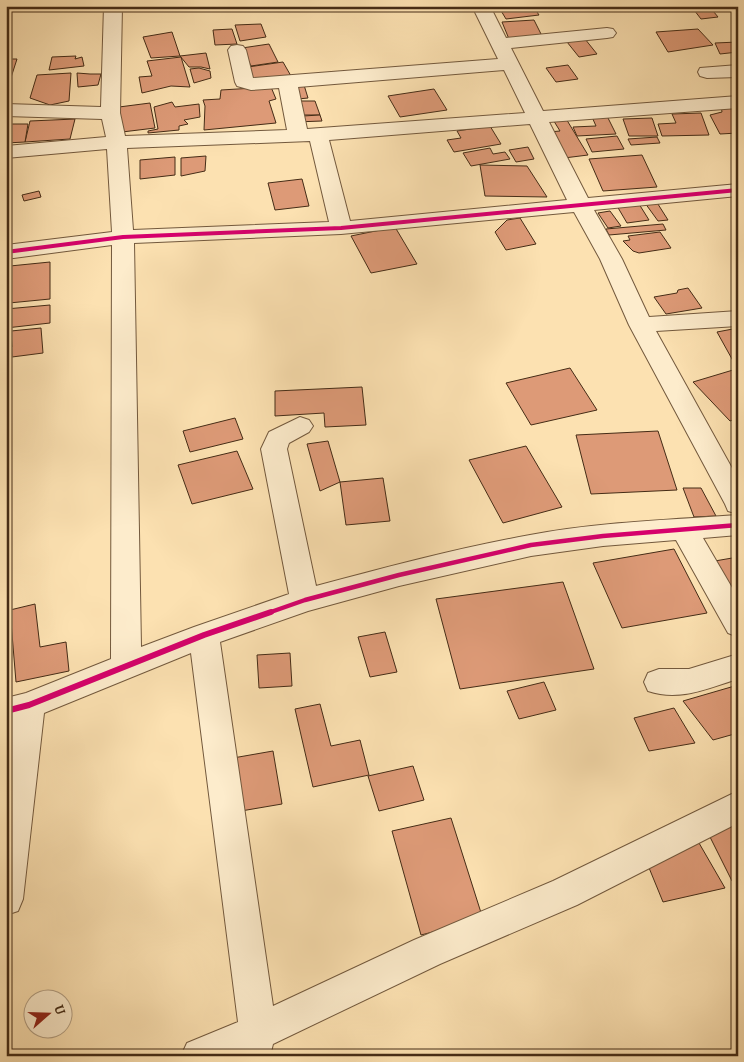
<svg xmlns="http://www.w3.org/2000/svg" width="744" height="1062" viewBox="0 0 744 1062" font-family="Alegreya,serif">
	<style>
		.building { fill: #dd9a77; stroke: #452c16 }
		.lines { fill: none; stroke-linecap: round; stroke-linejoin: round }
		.street-casing { stroke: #73593d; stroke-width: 2 }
		.street { fill: #fdeccc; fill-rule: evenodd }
		.cycleway-far2-casing { stroke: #fdeccc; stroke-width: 6 }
		.cycleway-far1-casing { stroke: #fdeccc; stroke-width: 8 }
		.cycleway-casing { stroke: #fdeccc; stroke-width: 9 }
		.cycleway-far2 { stroke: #d6006c; stroke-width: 4 }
		.cycleway-far1 { stroke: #d6006c; stroke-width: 4.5 }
		.cycleway { stroke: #d6006c; stroke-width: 6 }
	</style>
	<rect width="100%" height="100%" fill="#fce1b1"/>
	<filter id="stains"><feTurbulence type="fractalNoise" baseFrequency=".004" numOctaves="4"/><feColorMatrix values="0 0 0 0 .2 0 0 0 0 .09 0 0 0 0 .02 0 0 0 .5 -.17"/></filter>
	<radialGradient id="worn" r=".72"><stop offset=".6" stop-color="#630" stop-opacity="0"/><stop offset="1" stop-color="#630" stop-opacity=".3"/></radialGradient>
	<g class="building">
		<polygon points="533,6 539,15 506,19 500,9"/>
		<polygon points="691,6 709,6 718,17 701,19"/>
		<polygon points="534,20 542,36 509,39 502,22"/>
		<polygon points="261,24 266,37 240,41 235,25"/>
		<polygon points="232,29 237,44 215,45 213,30"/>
		<polygon points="698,29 713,45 668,52 656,32"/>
		<polygon points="172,32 180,56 151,58 143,37"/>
		<polygon points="585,39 597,54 579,57 567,42"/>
		<polygon points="738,42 738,52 720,54 715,43"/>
		<polygon points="269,44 278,62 251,66 242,48"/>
		<polygon points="206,53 210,69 201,67 189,67 180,56"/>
		<polygon points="76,56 75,59 82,57 84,66 49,70 52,57"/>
		<polygon points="181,57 190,87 171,86 142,93 139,77 152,76 147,61"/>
		<polygon points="6,59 17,59 6,93"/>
		<polygon points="283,62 291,76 255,82 248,67"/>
		<polygon points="568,65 578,79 556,82 546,68"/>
		<polygon points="199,68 210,71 211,78 194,83 190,69"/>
		<polygon points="71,73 69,101 50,105 30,98 37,75"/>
		<polygon points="77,73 90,74 101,74 98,85 78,87"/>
		<polygon points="294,85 304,85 308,98 298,99"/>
		<polygon points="271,87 276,99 269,101 276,123 204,130 205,106 203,100 220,99 221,90"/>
		<polygon points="434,89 447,110 400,117 388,96"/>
		<polygon points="300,101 315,101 320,115 294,115"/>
		<polygon points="172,102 175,107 199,104 200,117 184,120 188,124 179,126 179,130 148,133 148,131 158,129 154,107"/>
		<polygon points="150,103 155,128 122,132 119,107"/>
		<polygon points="721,106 731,106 738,117 738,133 720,134 710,115 722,112"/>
		<polygon points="701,113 709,135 662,136 658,124 676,123 672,114"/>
		<polygon points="320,115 322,121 295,122 303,116"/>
		<polygon points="607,116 616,134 577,136 573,127 596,126 592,117"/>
		<polygon points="565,117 588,155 564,158 549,132 560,131 552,118"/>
		<polygon points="652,118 658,136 629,136 623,119"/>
		<polygon points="75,119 70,139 25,142 30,121"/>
		<polygon points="6,124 28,124 25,142 6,143"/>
		<polygon points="490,126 501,144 454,152 447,140 461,138 457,131"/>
		<polygon points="617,136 624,149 592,152 586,139"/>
		<polygon points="657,137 660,143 631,145 628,139"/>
		<polygon points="528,147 534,159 516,162 509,150"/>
		<polygon points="490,148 493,154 505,152 510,159 471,166 463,153"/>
		<polygon points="642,155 657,187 603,191 589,159"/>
		<polygon points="206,156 205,171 181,176 181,158"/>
		<polygon points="175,157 175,175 140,179 140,160"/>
		<polygon points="480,165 527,166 547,197 485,196"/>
		<polygon points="302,179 309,206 275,210 268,183"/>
		<polygon points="39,191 41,197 24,201 22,195"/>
		<polygon points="656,201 668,220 658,221 645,203"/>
		<polygon points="639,204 649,220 627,223 617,206"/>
		<polygon points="610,211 621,226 608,228 598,213"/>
		<polygon points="520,218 536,244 506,250 495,232 507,220"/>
		<polygon points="663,224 666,230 609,235 606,229"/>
		<polygon points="395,227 417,264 371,273 351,236"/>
		<polygon points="660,232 671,248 639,253 633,251 623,241 630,240 628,236"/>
		<polygon points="50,262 50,299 9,303 10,266"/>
		<polygon points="688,288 702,308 666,314 654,297 677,293 678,290"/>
		<polygon points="50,305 50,323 6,328 6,309"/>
		<polygon points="41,328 43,353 12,357 11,331"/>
		<polygon points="738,328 738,368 737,368 717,332"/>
		<polygon points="6,331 11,331 12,347 6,348"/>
		<polygon points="570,368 597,410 531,425 506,383"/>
		<polygon points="733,370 738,373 738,418 730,421 693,382"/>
		<polygon points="362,387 366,425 325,427 324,413 275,416 275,391"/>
		<polygon points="235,418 243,439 190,452 183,431"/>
		<polygon points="658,431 677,490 591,494 576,435"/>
		<polygon points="328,441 340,482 320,491 307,444"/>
		<polygon points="526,446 562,507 503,523 469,460"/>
		<polygon points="237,451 253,489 192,504 178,465"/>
		<polygon points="383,478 390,521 346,525 340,482"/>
		<polygon points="683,488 701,488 716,516 694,517"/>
		<polygon points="674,549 707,613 622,628 593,563"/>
		<polygon points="738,557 738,603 709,562"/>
		<polygon points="563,582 594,669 460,689 436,599"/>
		<polygon points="35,604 40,647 66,642 69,671 16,682 10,610"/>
		<polygon points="385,632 397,672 370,677 358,637"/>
		<polygon points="290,653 292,686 259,688 257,655"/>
		<polygon points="544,682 556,710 519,719 507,691"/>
		<polygon points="738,685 738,733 713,740 683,701"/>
		<polygon points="320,704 331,746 360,740 369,775 313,787 295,709"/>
		<polygon points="674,708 695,743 649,751 634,718"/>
		<polygon points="273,751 282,804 241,811 233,758"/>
		<polygon points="413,766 424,800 379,811 368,776"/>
		<polygon points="738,817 738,879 732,881 703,823"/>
		<polygon points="451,818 483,919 421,935 392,831"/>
		<polygon points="699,843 725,888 663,902 645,858"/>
	</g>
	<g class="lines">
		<defs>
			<g id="street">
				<path d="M104,6H122L120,113L125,136L287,130L279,88L251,90L237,86L235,82L228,50L231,46L237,45L243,46L246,50L253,78L498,59L472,6H490L506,38L607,28L613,29L616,33L613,37L607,38L511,48L543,111L738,96V108L549,122L588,198L738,184V196L594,210L622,259L649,317L738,311V326L656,331L738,479V514L728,511L725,504L629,325L600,259L574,212L341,234L134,243L141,647L194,627L289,594L261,449L269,432L300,417L309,420L313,426L309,432L289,443L287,449L316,586C387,567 458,548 530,535C598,522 669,520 738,515V535L703,538L738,598V637L728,633L676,540L603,546L531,556L399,586L308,611L220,642L273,1006L414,940L553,881L738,791V823L577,905L440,964L273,1044L270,1056H181L187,1043L238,1022L191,653L44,713L23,899L18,911L6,915V762L11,723L6,724V698L26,693L111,659L112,245L6,259V245L112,232L107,149L6,158V146L106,137L102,119L6,116V104L101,107ZM504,70L525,113L307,129L298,87ZM530,124L567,200L350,221L329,140ZM310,141L329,222L133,230L127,148Z"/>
				<polygon points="738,65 738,77 707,78 700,76 698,72 700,68"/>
				<path d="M738,654V679C708,688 680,702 648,691L644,682L648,673L659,669H689Z"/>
			</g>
		</defs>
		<use href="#street" class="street-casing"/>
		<use href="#street" class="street"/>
		<defs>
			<polyline id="cycleway-far2" points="6,252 123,237 341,228 738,190"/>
			<polyline id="cycleway-far1" points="268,613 305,600 399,575 531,545 603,536 738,525"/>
			<polyline id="cycleway" points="6,711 29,705 204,635 271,612"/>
		</defs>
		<use href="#cycleway-far2" class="cycleway-far2-casing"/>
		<use href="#cycleway-far1" class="cycleway-far1-casing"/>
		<use href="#cycleway" class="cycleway-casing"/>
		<use href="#cycleway-far2" class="cycleway-far2"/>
		<use href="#cycleway-far1" class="cycleway-far1"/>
		<use href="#cycleway" class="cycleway"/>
	</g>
	<rect width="744" height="1062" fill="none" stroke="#fce1b1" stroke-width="25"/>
	<rect x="8" y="8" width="729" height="1047" fill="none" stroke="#452c16" stroke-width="2.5"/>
	<rect x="12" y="12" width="719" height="1037" fill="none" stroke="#452c16"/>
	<g transform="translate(48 1014) rotate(70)"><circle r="24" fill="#fdeccc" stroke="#b39f83"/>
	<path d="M0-4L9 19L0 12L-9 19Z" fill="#8f2418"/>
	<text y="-8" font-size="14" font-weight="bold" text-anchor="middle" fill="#452c16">U</text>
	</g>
	<rect width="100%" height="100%" filter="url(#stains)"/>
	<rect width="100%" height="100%" fill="url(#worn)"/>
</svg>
